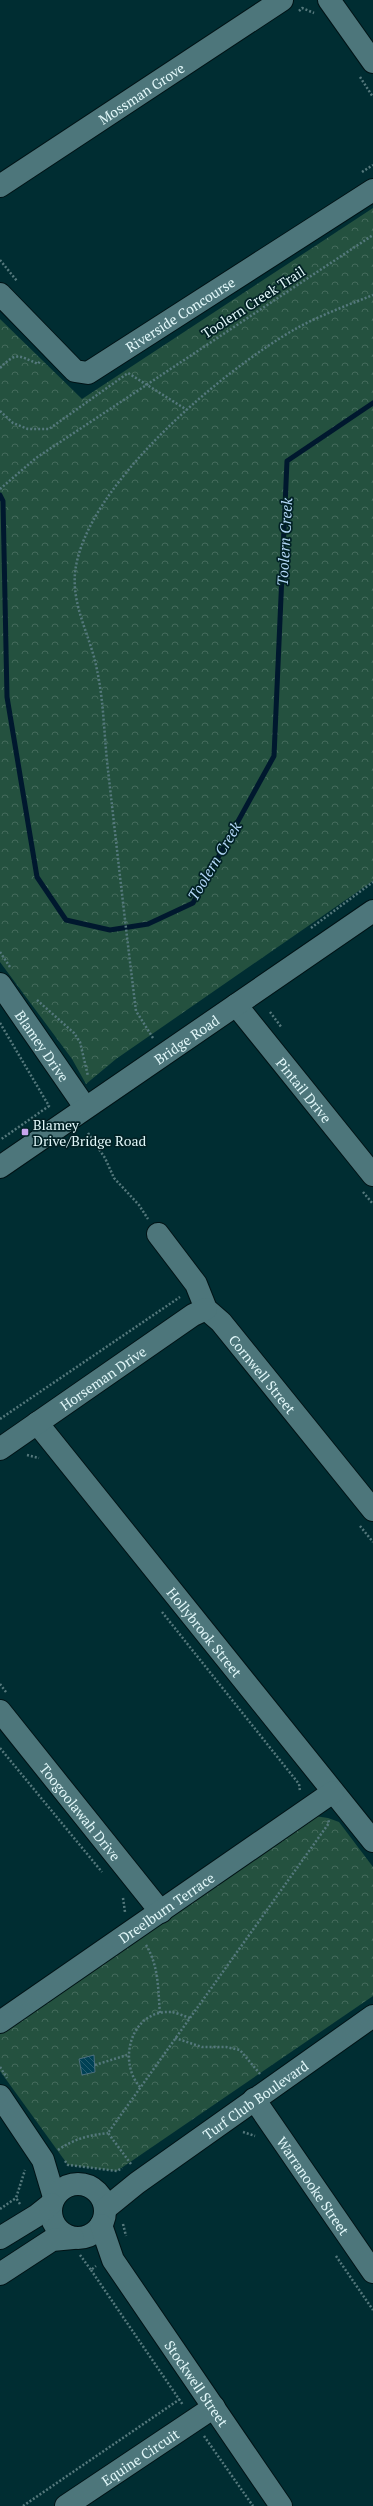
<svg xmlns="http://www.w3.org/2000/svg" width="373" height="2506" viewBox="0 0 373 2506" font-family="'PT Serif',serif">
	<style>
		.park { fill: url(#park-crowns) }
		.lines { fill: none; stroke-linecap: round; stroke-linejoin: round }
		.stream { stroke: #00182e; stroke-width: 5 }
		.building { fill: url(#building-back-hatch); stroke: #4d707f }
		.minor-casing { stroke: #011316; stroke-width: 24 }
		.path { stroke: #55797d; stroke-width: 2.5; stroke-dasharray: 2 2; stroke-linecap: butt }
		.minor { stroke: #4d767b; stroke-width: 22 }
		.poi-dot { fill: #c9a5ee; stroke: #022226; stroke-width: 1.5 }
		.labels { text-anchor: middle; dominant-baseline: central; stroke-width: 3.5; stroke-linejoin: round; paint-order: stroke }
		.street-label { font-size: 14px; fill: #e1f7f9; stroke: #022226 }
		.poi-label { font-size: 14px; fill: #e1f7f9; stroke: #022226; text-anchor: start }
		.water-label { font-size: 15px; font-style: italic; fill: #b4d8f8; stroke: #022226 }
	</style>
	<defs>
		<pattern id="park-crowns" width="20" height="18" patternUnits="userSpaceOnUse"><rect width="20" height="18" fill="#24513f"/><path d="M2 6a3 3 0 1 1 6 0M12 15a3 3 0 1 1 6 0" fill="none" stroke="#446b5c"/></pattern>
		<pattern id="building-back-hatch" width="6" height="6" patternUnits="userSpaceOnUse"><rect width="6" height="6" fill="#004155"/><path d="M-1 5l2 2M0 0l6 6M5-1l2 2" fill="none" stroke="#255d6e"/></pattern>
	</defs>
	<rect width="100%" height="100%" fill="#002d32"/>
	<g class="park">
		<polygon points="373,208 373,881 116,1059 86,1084 72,1059 0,962 0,319 82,399"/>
		<polygon points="315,1816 328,1818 339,1822 373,1867 373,1996 117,2171 68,2165 0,2071 0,2033"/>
	</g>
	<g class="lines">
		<polyline class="stream" points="0,495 3,501 7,697 37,877 66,920 110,930 148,924 193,903 274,756 287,461 373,403"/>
	</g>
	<polygon class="building" points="94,2055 95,2072 82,2075 79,2059"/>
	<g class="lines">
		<defs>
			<g id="minor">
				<polyline points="329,0 373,62"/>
				<path id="s1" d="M0,186L282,0"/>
				<path id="s2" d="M0,294L75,371L88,373L373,190"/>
				<path id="s3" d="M0,984L85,1107"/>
				<path id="s4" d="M236,1005L373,1175"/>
				<path id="s5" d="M0,1167L373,911"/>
				<path id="s6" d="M158,1234L196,1284L206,1309L221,1322L373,1510"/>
				<path id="s7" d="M37,1423L373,1841"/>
				<path id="s8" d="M0,1449L193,1315L206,1309"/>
				<path id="s9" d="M0,1711L161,1912"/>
				<path id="s10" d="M0,2022L333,1792"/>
				<polyline points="0,2096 43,2160 54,2197"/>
				<path id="s11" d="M254,2099L373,2272"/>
				<circle cx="78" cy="2211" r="27"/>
				<path id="s12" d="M105,2209L137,2183L373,2016"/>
				<path id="s13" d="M101,2225L113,2260L281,2506"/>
				<polyline points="0,2238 36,2216 51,2204"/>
				<polyline points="0,2274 52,2240 73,2238"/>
				<path id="s14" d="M66,2506L214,2407"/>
			</g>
		</defs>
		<use href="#minor" class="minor-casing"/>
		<g class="path">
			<polyline points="299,11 302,8 314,13"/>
			<polyline points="360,77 373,97"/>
			<polyline points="362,172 373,165"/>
			<polyline points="0,260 17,281"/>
			<path d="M0,368C16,352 18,355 38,364L40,361"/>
			<polyline points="0,411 13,423 28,429 49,429 128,373 187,410"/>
			<polyline points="0,489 36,458 373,235"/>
			<polyline points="311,928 373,882"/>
			<polyline points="0,952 10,967"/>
			<polyline points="37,1000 74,1033 80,1042 88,1076"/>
			<polyline points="270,1012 282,1028"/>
			<polyline points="0,1023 49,1106 0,1140"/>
			<path d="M153,1038L136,1011C126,931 117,850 108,770C104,737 104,702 97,670C91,637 72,608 75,573C84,486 224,369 297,328C321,315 348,305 373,295"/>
			<polyline points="88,1133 105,1158 114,1178 139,1205 148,1219"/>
			<polyline points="363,1192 373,1204"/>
			<polyline points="0,1419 180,1297"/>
			<polyline points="27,1455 39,1458"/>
			<polyline points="360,1526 373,1542"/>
			<polyline points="162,1612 299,1784 300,1791"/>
			<polyline points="0,1684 6,1692"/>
			<polyline points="0,1748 102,1872"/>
			<polyline points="123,1898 125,1912"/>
			<path d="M146,1945C159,1966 158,1990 160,2014"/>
			<polyline points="175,2038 202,2047 226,2047 240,2050 260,2074"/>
			<polyline points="95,2065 127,2055"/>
			<polyline points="0,2067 7,2078"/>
			<path d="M140,2087C117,2061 131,2009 172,2012C177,2013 184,2016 190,2018"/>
			<polyline points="243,2132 255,2136"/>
			<path d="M58,2150C74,2139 89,2135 108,2133"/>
			<polyline points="65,2161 68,2165 117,2171 122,2168"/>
			<polyline points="131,2164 108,2133 329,1823 328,1819"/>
			<polyline points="20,2204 16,2198 25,2170"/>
			<polyline points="0,2209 16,2198"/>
			<polyline points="123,2224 126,2236"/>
			<polyline points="80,2255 91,2270 96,2266"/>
			<polyline points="336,2256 373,2310"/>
			<polyline points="91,2270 183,2405"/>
			<polyline points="204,2436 253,2506"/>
			<polyline points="23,2506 180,2399"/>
		</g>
		<use href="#minor" class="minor"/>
	</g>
	<rect class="poi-dot" x="21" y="1128" width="8" height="8" rx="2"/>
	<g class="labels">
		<g class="street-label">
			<text stroke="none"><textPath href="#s1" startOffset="169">Mossman Grove</textPath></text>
			<text transform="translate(253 302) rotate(-33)">Toolern Creek Trail</text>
			<text stroke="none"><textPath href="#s2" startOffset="230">Riverside Concourse</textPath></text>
			<text stroke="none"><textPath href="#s5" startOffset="226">Bridge Road</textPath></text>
			<text stroke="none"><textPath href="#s3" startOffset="75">Blamey Drive</textPath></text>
			<text stroke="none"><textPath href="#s4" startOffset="109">Pintail Drive</textPath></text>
			<text stroke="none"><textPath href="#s6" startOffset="176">Cornwell Street</textPath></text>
			<text stroke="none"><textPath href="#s8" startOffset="125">Horseman Drive</textPath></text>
			<text stroke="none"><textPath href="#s7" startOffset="268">Hollybrook Street</textPath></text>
			<text stroke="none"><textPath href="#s9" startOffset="129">Toogoolawah Drive</textPath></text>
			<text stroke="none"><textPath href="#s10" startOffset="202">Dreelburn Terrace</textPath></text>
			<text stroke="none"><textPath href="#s12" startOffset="186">Turf Club Boulevard</textPath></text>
			<text stroke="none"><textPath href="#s11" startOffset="105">Warranooke Street</textPath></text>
			<text stroke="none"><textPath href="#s13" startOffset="186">Stockwell Street</textPath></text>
			<text stroke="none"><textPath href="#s14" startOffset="89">Equine Circuit</textPath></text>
		</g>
		<g class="poi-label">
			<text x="33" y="1124">Blamey<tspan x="33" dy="16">Drive/Bridge Road</tspan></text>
		</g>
		<g class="water-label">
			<text transform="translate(284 542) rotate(-87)">Toolern Creek</text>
			<text transform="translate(214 861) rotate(-59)">Toolern Creek</text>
		</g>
	</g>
</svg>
